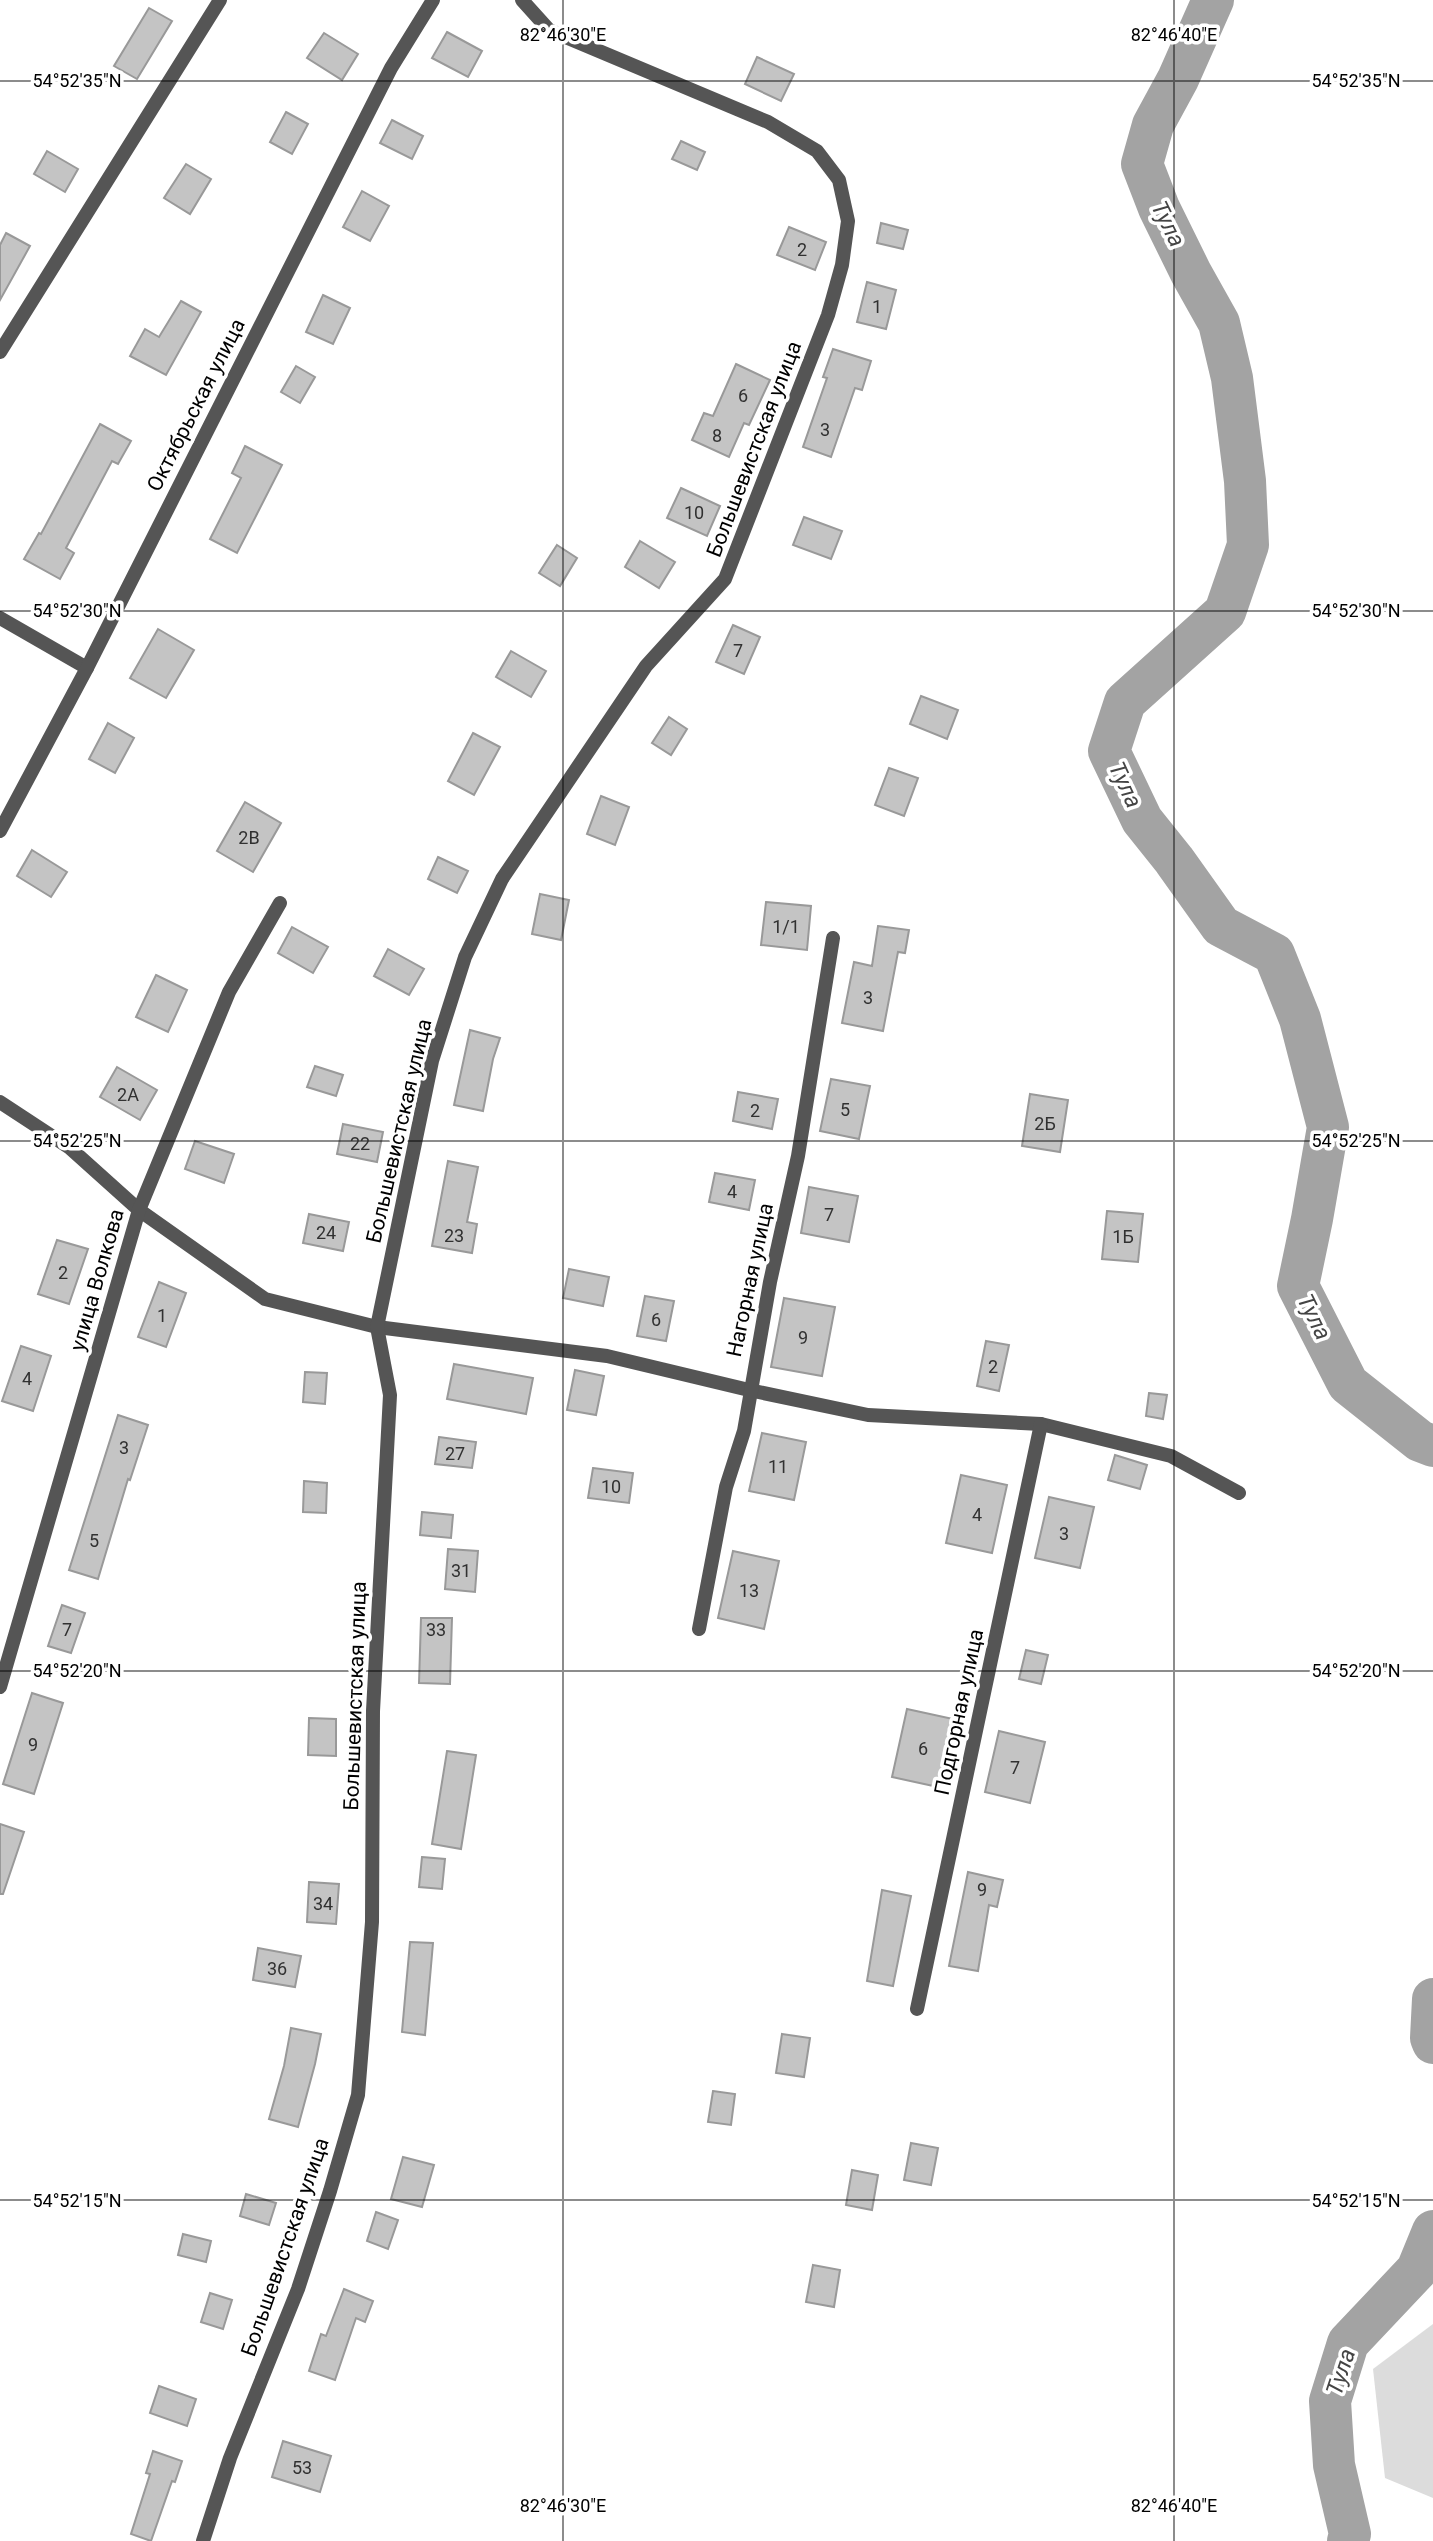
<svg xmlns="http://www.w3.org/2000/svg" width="1433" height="2541" viewBox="0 0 1433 2541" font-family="Roboto,sans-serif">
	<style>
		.green { fill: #dcdcdc }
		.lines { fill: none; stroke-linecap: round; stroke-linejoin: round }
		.river { stroke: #a3a3a3; stroke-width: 42 }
		.building { fill: #c4c4c4; stroke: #999; stroke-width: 2 }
		.street { stroke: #555; stroke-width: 14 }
		.ticks { fill: none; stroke: #000; stroke-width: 2; stroke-opacity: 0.45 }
		.labels { text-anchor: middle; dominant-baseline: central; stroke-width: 7; stroke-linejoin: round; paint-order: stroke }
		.number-label { font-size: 18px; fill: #313131 }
		.street-label { font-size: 21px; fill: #000; stroke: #fff }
		.water-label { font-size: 23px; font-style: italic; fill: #444; stroke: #fff }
		.ticks-label { font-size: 18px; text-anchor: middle; fill: #000; stroke: #fff; stroke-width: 7; stroke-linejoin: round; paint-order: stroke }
	</style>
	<rect width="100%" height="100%" fill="#fff"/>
	<polygon class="green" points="1433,2324 1433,2498 1385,2478 1373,2369"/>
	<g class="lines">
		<g class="river">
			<polyline points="1213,0 1178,79 1153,125 1142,164 1159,208 1191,273 1219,323 1232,378 1245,481 1248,545 1225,612 1125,702 1109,751 1142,820 1174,860 1221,926 1274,954 1300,1019 1328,1127 1312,1219 1298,1286 1348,1384 1420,1441 1433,1446"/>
			<polyline points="1433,1999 1431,2038 1433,2043"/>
			<polyline points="1348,2541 1350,2534 1334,2465 1330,2401 1348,2343 1417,2270 1433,2231"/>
		</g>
	</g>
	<g class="building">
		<polygon points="149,8 172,21 137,79 114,66"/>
		<polygon points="447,32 482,51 468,77 432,58"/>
		<polygon points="324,33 358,54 342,80 307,58"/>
		<polygon points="757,57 794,74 781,101 745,84"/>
		<polygon points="286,112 308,124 292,154 270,142"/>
		<polygon points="392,120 423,136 412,159 380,143"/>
		<polygon points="681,141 705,152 697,170 672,159"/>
		<polygon points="47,151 78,169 65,192 34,174"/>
		<polygon points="186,164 211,179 190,214 164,198"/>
		<polygon points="362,191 389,206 370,241 343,227"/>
		<polygon points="881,223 908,230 903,249 877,243"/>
		<polygon points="789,227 826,242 815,270 777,255"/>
		<polygon points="6,233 30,246 0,300 0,245"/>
		<polygon points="867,282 896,290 886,329 857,322"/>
		<polygon points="323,295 350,308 333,344 306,332"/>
		<polygon points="181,301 201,312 166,375 130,356 145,329 159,337"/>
		<polygon points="833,349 871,361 862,390 855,388 831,457 803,447 827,378 823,377"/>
		<polygon points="736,364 770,380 749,425 744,423 729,457 692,440 704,413 713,416"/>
		<polygon points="296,366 315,377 300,403 281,392"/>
		<polygon points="100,424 131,441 118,464 112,461 66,548 74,553 60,579 24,559 39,533 41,534"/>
		<polygon points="245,446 282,465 237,553 210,539 241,478 232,473"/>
		<polygon points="681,488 720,506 707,536 667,518"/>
		<polygon points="804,517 842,531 831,559 793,545"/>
		<polygon points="640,541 675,562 659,588 625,567"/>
		<polygon points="557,545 577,558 560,586 539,573"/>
		<polygon points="733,625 760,637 744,674 716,662"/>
		<polygon points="158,629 194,650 166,698 130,678"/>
		<polygon points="511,651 546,671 531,697 496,677"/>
		<polygon points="921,696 958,710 947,739 910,724"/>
		<polygon points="669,717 687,729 671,755 652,743"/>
		<polygon points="108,723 134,738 115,773 89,759"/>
		<polygon points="473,733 500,747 474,795 448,781"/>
		<polygon points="889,768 918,778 904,816 875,805"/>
		<polygon points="601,796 629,807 615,845 587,834"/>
		<polygon points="245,802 281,823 253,872 217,851"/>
		<polygon points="32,850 67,872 51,897 17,876"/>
		<polygon points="438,857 468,871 457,893 428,879"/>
		<polygon points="540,894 569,900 561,940 532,934"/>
		<polygon points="766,902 811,906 807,950 761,945"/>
		<polygon points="878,926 909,930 905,953 898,952 883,1031 842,1023 854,962 872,966"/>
		<polygon points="292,927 328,947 313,973 278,953"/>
		<polygon points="388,949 424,969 409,995 374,976"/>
		<polygon points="156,975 187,990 168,1032 136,1017"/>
		<polygon points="470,1030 500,1038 493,1059 483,1111 454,1105"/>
		<polygon points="315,1066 343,1075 336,1096 307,1087"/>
		<polygon points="117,1067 157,1090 140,1120 100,1097"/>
		<polygon points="831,1079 870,1086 859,1139 820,1131"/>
		<polygon points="738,1092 778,1099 772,1129 733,1121"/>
		<polygon points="1030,1094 1068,1100 1060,1152 1022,1146"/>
		<polygon points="343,1124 383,1132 377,1162 337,1154"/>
		<polygon points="195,1141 234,1154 224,1183 185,1169"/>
		<polygon points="448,1161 478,1167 467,1222 477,1224 472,1253 432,1246"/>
		<polygon points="715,1173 755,1180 749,1210 709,1202"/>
		<polygon points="809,1187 858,1196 849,1242 801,1233"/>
		<polygon points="1107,1211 1143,1214 1138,1262 1102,1259"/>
		<polygon points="309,1214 349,1222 343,1251 303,1243"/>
		<polygon points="57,1240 88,1249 69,1304 38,1294"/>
		<polygon points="569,1269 609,1277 603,1306 563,1298"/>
		<polygon points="159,1282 186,1293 166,1347 138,1337"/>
		<polygon points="645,1296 674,1301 666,1341 637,1336"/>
		<polygon points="784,1298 835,1307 822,1376 771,1367"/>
		<polygon points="986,1341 1009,1345 999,1391 977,1386"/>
		<polygon points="21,1346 51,1356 33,1411 2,1401"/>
		<polygon points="454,1364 533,1378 526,1414 447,1399"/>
		<polygon points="575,1370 604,1376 596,1415 567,1410"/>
		<polygon points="305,1372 327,1373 325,1404 303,1402"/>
		<polygon points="1149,1393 1167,1395 1163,1419 1146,1416"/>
		<polygon points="118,1415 148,1425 130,1480 128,1479 98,1579 69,1570"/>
		<polygon points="762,1433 806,1442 794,1500 749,1491"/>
		<polygon points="439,1437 476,1442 472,1468 435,1464"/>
		<polygon points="1115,1455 1147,1465 1140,1489 1108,1480"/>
		<polygon points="593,1468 633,1473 629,1503 588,1498"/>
		<polygon points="961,1475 1007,1485 992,1553 946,1543"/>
		<polygon points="304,1481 327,1483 326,1513 303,1512"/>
		<polygon points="1049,1497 1094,1507 1080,1568 1035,1558"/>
		<polygon points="422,1512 453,1515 451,1538 420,1535"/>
		<polygon points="448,1549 478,1551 475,1592 445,1589"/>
		<polygon points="733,1551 779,1561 764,1629 718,1618"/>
		<polygon points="62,1605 85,1613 71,1653 48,1646"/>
		<polygon points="421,1618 452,1618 450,1684 419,1683"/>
		<polygon points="1026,1650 1048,1655 1041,1684 1019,1679"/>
		<polygon points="32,1693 63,1703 34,1794 3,1784"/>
		<polygon points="907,1709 953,1719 938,1787 892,1777"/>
		<polygon points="309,1718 336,1719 336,1756 308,1755"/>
		<polygon points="999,1731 1045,1742 1030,1803 985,1792"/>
		<polygon points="447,1751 476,1755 461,1849 432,1844"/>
		<polygon points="0,1824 24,1832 3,1894 0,1894"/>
		<polygon points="422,1857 445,1859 442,1889 419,1887"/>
		<polygon points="968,1872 1003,1880 997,1907 989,1905 978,1971 949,1966"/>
		<polygon points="309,1882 339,1884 336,1924 307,1922"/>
		<polygon points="882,1890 911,1896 893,1986 867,1981"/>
		<polygon points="410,1942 433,1943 425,2035 402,2032"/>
		<polygon points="258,1948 301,1956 295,1987 253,1980"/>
		<polygon points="291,2028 321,2034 315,2064 298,2127 269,2119 284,2066"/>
		<polygon points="782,2034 810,2038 804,2077 776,2073"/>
		<polygon points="713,2091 735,2094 731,2125 708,2122"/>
		<polygon points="911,2143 938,2148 931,2185 904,2180"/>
		<polygon points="403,2157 434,2165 422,2207 391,2199"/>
		<polygon points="852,2170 878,2175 872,2210 846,2205"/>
		<polygon points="246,2194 276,2203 269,2225 240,2216"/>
		<polygon points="376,2212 398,2220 388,2249 367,2241"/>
		<polygon points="183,2234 211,2241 206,2262 178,2255"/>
		<polygon points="813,2265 840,2270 834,2307 806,2302"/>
		<polygon points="344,2289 373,2301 365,2322 356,2318 335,2380 309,2371 321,2334 326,2336"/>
		<polygon points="210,2293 232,2300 223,2329 201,2322"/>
		<polygon points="159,2386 196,2399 187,2426 150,2413"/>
		<polygon points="283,2441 331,2456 320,2492 272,2477"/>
		<polygon points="153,2451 182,2461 175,2482 172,2481 151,2541 131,2534 150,2474 146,2473"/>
	</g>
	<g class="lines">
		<g class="street">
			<polyline points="0,352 220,0"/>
			<polyline points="0,618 87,668"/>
			<polyline points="0,831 87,668 391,68 433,0"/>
			<polyline points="0,1102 70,1148 139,1210 265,1299 377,1327 607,1356 749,1390 868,1415 1041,1424 1171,1456 1239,1493"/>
			<polyline points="699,1629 726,1487 744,1431 770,1282 798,1156 833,938"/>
			<polyline points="0,1687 139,1210 229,992 280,903"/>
			<polyline points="917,2009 1041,1424"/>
			<polyline points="203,2541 230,2458 298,2289 330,2191 358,2095 372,1922 373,1711 390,1395 377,1327 432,1061 465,957 502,879 646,666 725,579 828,315 842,265 848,221 839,180 817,151 768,122 549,30 522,0"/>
		</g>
	</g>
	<path class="ticks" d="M563,0V2541M1174,0V2541M0,81H1433M0,611H1433M0,1141H1433M0,1671H1433M0,2200H1433"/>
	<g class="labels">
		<g class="number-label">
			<text x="802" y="249">2</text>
			<text x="877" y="306">1</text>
			<text x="743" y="395">6</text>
			<text x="825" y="429">3</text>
			<text x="717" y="435">8</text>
			<text x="694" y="512">10</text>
			<text x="738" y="650">7</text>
			<text x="249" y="837">2В</text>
			<text x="786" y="926">1/1</text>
			<text x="868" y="997">3</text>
			<text x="128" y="1094">2А</text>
			<text x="845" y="1109">5</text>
			<text x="755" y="1110">2</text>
			<text x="1045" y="1123">2Б</text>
			<text x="360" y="1143">22</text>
			<text x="732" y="1191">4</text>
			<text x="829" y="1214">7</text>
			<text x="326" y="1232">24</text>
			<text x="454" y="1235">23</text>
			<text x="1123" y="1236">1Б</text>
			<text x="63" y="1272">2</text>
			<text x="162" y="1315">1</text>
			<text x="656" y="1319">6</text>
			<text x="803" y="1337">9</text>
			<text x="993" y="1366">2</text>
			<text x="27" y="1378">4</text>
			<text x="124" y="1447">3</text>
			<text x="455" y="1453">27</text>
			<text x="778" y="1466">11</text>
			<text x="611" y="1486">10</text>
			<text x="977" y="1514">4</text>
			<text x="1064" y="1533">3</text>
			<text x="94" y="1540">5</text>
			<text x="461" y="1570">31</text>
			<text x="749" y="1590">13</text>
			<text x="67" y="1629">7</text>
			<text x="436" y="1629">33</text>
			<text x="33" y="1744">9</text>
			<text x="923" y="1748">6</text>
			<text x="1015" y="1767">7</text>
			<text x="982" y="1889">9</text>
			<text x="323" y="1903">34</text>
			<text x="277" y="1968">36</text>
			<text x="302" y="2467">53</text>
		</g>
		<g class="street-label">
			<text transform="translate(196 405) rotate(-63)">Октябрьская улица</text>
			<text transform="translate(754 449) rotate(-69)">Большевистская улица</text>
			<text transform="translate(399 1131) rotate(-77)">Большевистская улица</text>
			<text transform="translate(97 1280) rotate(-74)">улица Волкова</text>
			<text transform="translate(750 1280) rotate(-78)">Нагорная улица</text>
			<text transform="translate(355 1696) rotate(-88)">Большевистская улица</text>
			<text transform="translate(959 1712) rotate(-78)">Подгорная улица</text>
			<text transform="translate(285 2247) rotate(-71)">Большевистская улица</text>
		</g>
		<g class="water-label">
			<text transform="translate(1168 224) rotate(64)">Тула</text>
			<text transform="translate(1125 785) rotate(65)">Тула</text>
			<text transform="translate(1314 1317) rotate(64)">Тула</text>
			<text transform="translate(1341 2372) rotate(-72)">Тула</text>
		</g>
	</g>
	<g class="ticks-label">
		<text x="563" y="41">82°46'30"E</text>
		<text x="1174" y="41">82°46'40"E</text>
		<text x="77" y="87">54°52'35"N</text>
		<text x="1356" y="87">54°52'35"N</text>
		<text x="77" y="617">54°52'30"N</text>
		<text x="1356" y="617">54°52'30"N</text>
		<text x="77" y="1147">54°52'25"N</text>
		<text x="1356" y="1147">54°52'25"N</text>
		<text x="77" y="1677">54°52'20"N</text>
		<text x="1356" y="1677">54°52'20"N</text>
		<text x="77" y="2207">54°52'15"N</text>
		<text x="1356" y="2207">54°52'15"N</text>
		<text x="563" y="2512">82°46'30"E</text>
		<text x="1174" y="2512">82°46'40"E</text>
	</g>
</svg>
